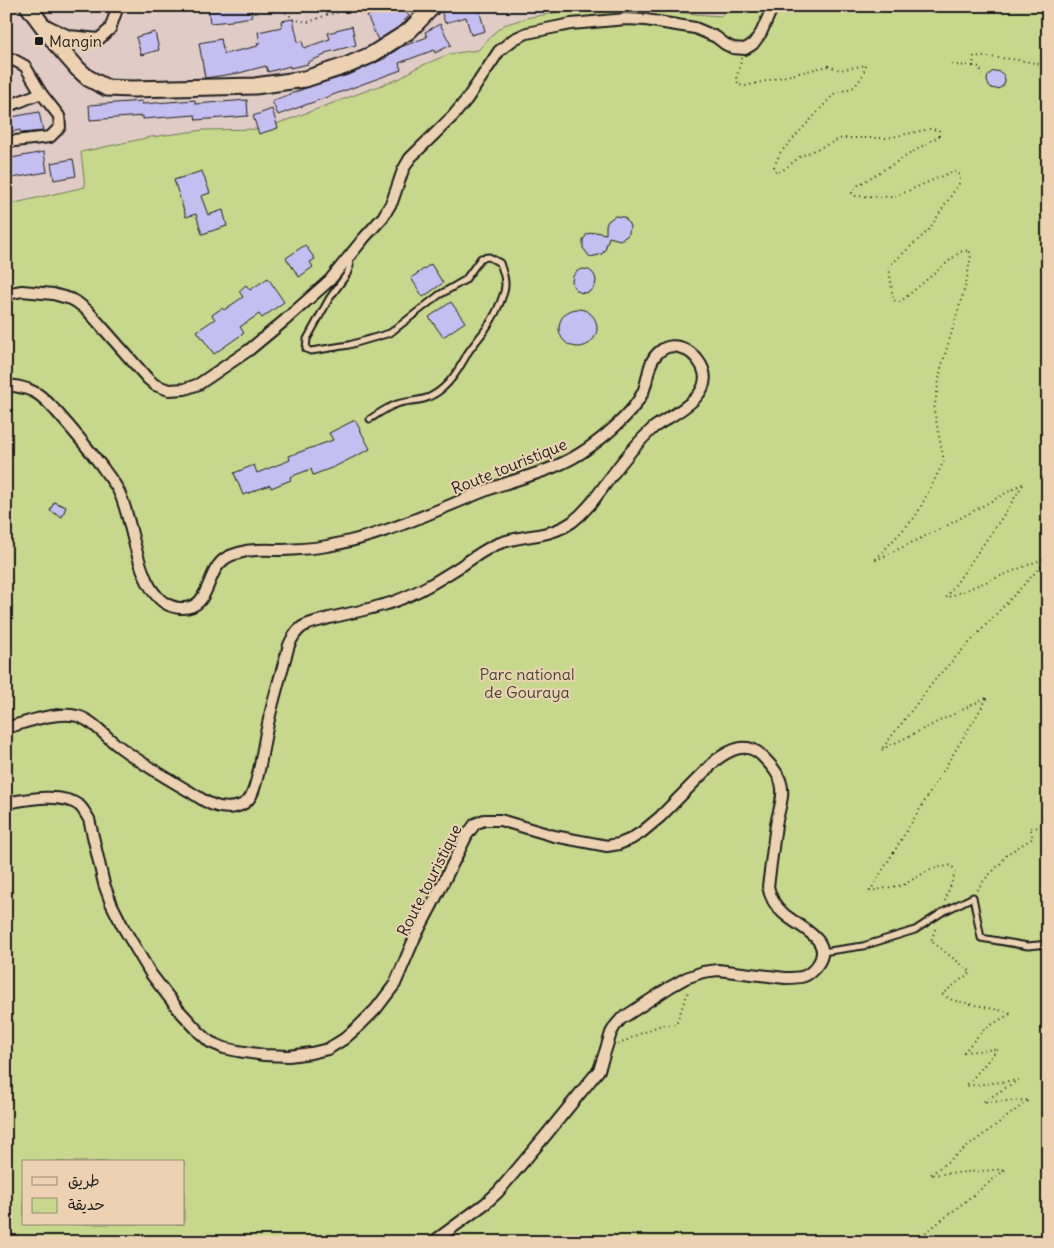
<svg xmlns="http://www.w3.org/2000/svg" width="1054" height="1248" viewBox="0 0 1054 1248" font-family="Delius,'Playpen Sans Arabic',sans-serif">
	<style>
		.green { fill: #c7d88c; stroke: #727a54; fill-rule: evenodd }
		.building { fill: #c5bef0; stroke: #1c1c1c }
		.lines { fill: none; stroke-linecap: round; stroke-linejoin: round }
		.service-casing { stroke: #1c1c1c; stroke-width: 9 }
		.minor-casing { stroke: #1c1c1c; stroke-width: 14 }
		.secondary-casing { stroke: #1c1c1c; stroke-width: 19 }
		.path { stroke: #1c1c1c; stroke-width: 2; stroke-dasharray: 1 4; stroke-linecap: butt }
		.service { stroke: #ecd2b3; stroke-width: 5 }
		.minor { stroke: #ecd2b3; stroke-width: 10 }
		.secondary { stroke: #ecd2b3; stroke-width: 15 }
		.poi-dot { fill: #1c1c1c; stroke: #ecd2b3; stroke-width: 2 }
		.labels { text-anchor: middle; dominant-baseline: central; stroke-width: 4; stroke-linejoin: round; paint-order: stroke }
		.poi-label { font-size: 16px; fill: #1c1c1c; stroke: #ecd2b3; text-anchor: start }
		.street-label { font-size: 16px; fill: #1c1c1c; stroke: #ecd2b3 }
		.park-label { font-size: 16px; fill: #3e4232; stroke: #ecd2b3 }
	</style>
	<rect width="100%" height="100%" fill="#e0ccc5"/>
	<filter id="ink" filterUnits="userSpaceOnUse"><feTurbulence type="fractalNoise" baseFrequency=".02" numOctaves="2"/><feDisplacementMap in="SourceGraphic" scale="10" xChannelSelector="R" yChannelSelector="G"/><feConvolveMatrix kernelMatrix="1 2 1 2 8 2 1 2 1" color-interpolation-filters="sRGB"/></filter>
	<g filter="url(#ink)">
		<path class="green" d="M594,6L720,16L741,6H1048V1242H6V205L85,187L81,152L151,137L204,130L260,129L279,123L401,78L414,69L449,54L478,50L495,32L504,25L526,18ZM24,1162H184V1224H24Z"/>
		<g class="building">
			<polygon points="208,6 251,6 252,17 232,20 232,21 210,23"/>
			<polygon points="390,6 400,6 409,16 397,28 378,40 367,16"/>
			<polygon points="447,6 478,6 485,31 471,35 466,17 445,23 441,10 442,8"/>
			<polygon points="293,19 298,42 302,41 304,48 330,39 328,33 336,31 336,30 352,26 356,45 325,53 325,55 308,62 308,64 290,68 290,66 268,72 266,66 239,73 205,78 199,43 221,39 224,54 258,46 257,43 260,43 258,32 282,27 281,21"/>
			<polygon points="440,24 451,45 435,53 434,50 399,63 401,70 278,115 272,101 306,88 351,74 386,58 386,57 401,47 427,37 425,32"/>
			<polygon points="155,32 159,50 141,55 136,37"/>
			<circle cx="996" cy="80" r="9"/>
			<polygon points="195,100 195,104 247,100 248,116 196,120 195,115 143,119 143,116 90,120 89,105 142,101 142,104"/>
			<polygon points="272,109 278,128 259,134 253,116"/>
			<polygon points="39,112 43,131 21,133 20,130 6,133 6,118"/>
			<polygon points="44,152 47,172 6,179 6,159"/>
			<polygon points="73,159 76,176 54,180 51,163"/>
			<polygon points="202,171 210,193 201,196 208,215 223,210 227,226 202,234 196,214 186,217 174,180"/>
			<polygon points="615,216 623,217 626,219 630,226 629,233 627,236 620,240 609,237 605,250 603,253 599,255 590,257 583,248 583,240 587,234 595,232 606,234 606,225 608,221"/>
			<polygon points="305,245 315,259 310,262 313,267 299,277 286,258"/>
			<polygon points="431,264 443,283 423,297 411,278"/>
			<circle cx="584" cy="281" r="12"/>
			<polygon points="268,278 284,302 262,318 259,314 240,327 244,333 214,354 197,331 215,319 212,315 222,308 224,310 243,297 239,291 246,285 250,290"/>
			<polygon points="451,302 465,322 443,337 429,317"/>
			<circle cx="578" cy="328" r="19"/>
			<polygon points="355,420 370,449 334,467 313,475 311,469 290,477 291,480 271,488 270,485 243,495 234,473 254,465 257,473 290,460 289,456 333,440 329,433"/>
			<polygon points="54,502 66,507 62,517 50,511"/>
		</g>
		<g class="lines">
			<defs>
				<g id="service">
					<path d="M349,257L350,266L347,274L329,299L307,339L306,349L311,351L349,345L390,333L439,295L465,280L481,258L489,257L500,263C503,272 507,282 504,292C500,305 493,319 485,330C480,337 474,344 469,351C460,367 450,386 433,395C423,402 408,400 397,404C387,407 378,414 370,419"/>
					<polyline points="822,952 863,946 915,930 941,913 973,897 981,938 1028,946 1048,944"/>
				</g>
				<g id="minor">
					<polyline points="44,24 69,36 99,39 110,29 118,6"/>
					<polyline points="6,60 12,59 25,66 41,93 59,116 60,127 50,137 6,142"/>
					<polyline points="6,107 41,93"/>
					<polyline points="6,294 22,291 53,294 71,299 78,303 88,311 148,379 155,385 169,390 185,389 199,384 249,350 284,321 330,280 364,238 383,217 392,202 403,170 410,158 453,116 467,99 499,51 514,39 527,33 571,24 626,19 646,20 695,28 716,37 725,44 733,48 745,49 753,44 761,33 773,6"/>
					<path d="M6,385C16,386 25,387 34,392C43,396 49,404 56,411C72,429 88,448 103,468C108,476 115,483 119,492C135,522 136,605 180,608C212,610 204,572 226,558C232,554 240,553 246,551C258,549 271,550 283,550C298,549 312,549 327,546C385,536 438,509 492,488C522,477 553,471 581,453C601,440 633,414 643,392C649,379 647,362 659,352C675,337 699,354 704,372C711,399 670,415 653,428C637,443 623,460 610,478C598,494 588,510 572,522C562,529 550,533 538,535C523,537 509,539 495,545C484,550 474,557 464,564C442,578 419,593 393,602C372,609 351,613 329,618C320,621 310,622 302,627C295,632 292,638 289,645C281,674 272,703 266,733C262,751 259,781 251,796C244,809 225,810 213,805C204,802 196,795 187,790C163,776 139,762 117,745C105,736 91,719 77,716C56,711 27,722 6,728"/>
					<path d="M6,803C27,799 62,792 80,806C84,810 86,815 89,819L104,884L111,903L123,927L151,974L178,1009L199,1032L210,1042L224,1048L238,1051L264,1055L289,1056L311,1053L328,1049L344,1039L359,1026L376,1009L395,984L415,937L431,907L467,835L475,824L484,820H500L554,836L607,846L619,844L631,839L642,832L660,817L716,760C730,750 746,741 761,755C769,763 778,772 781,783C785,796 778,812 776,825C773,845 771,866 768,886C770,897 775,906 783,913C796,926 835,939 818,964C808,978 801,978 785,978L718,970L703,972L686,978L670,987L621,1019L615,1026L611,1033L605,1052L599,1070L546,1135L498,1192L486,1203L433,1242"/>
				</g>
				<polyline id="secondary" points="28,6 56,44 78,69 88,78 107,88 132,89 255,86 305,79 348,65 371,55 409,31 433,6"/>
			</defs>
			<use href="#service" class="service-casing"/>
			<use href="#minor" class="minor-casing"/>
			<use href="#secondary" class="secondary-casing"/>
			<g class="path">
				<polyline points="278,6 295,20 309,22 327,15 369,6"/>
				<polyline points="327,15 326,9 328,6"/>
				<polyline points="742,58 736,79 739,85 745,86 828,66 840,70 866,65 862,77 854,87 834,94 780,153 774,167 777,173 783,170 801,156 842,138 887,138 930,129 939,130 939,136 857,186 852,193 855,196 894,197 954,171 960,175 960,182 928,231 889,266 893,300 900,302 960,252 969,250 971,255 966,284 941,368 934,410 944,461 916,516 874,561 948,525 1024,483 1003,516 946,598 1048,557"/>
				<polyline points="952,65 973,66 974,56 1011,59 1048,65"/>
				<polyline points="973,66 980,67 982,75"/>
				<polyline points="977,890 985,879 1000,864 1007,854 1033,838 1030,827 1046,828"/>
				<polyline points="945,901 955,873 952,865 931,869 903,885 870,891 988,697 881,750 938,676 1048,559"/>
				<polyline points="618,1045 635,1036 661,1025 676,1024 689,989"/>
				<polyline points="914,1242 1006,1169 930,1175 1029,1100 983,1102 1018,1080 966,1086 998,1049 964,1052 984,1029 1012,1013 952,1000 942,994 971,972 931,941 936,927"/>
			</g>
			<use href="#service" class="service"/>
			<use href="#minor" class="minor"/>
			<use href="#secondary" class="secondary"/>
		</g>
	</g>
	<rect class="poi-dot" x="34" y="36" width="10" height="10" rx="2.5"/>
	<g class="labels">
		<g class="poi-label">
			<text x="49" y="41">Mangin</text>
		</g>
		<g class="street-label">
			<text transform="translate(509 466) rotate(-22)">Route touristique</text>
			<text transform="translate(429 880) rotate(-63)">Route touristique</text>
		</g>
		<g class="park-label">
			<text x="527" y="674">Parc national<tspan x="527" dy="18">de Gouraya</tspan></text>
		</g>
	</g>
	<rect width="1054" height="1248" fill="none" stroke="#ecd2b3" stroke-width="25"/>
	<rect x="12" y="12" width="1029" height="1223" fill="none" stroke="#1c1c1c" stroke-width="2" filter="url(#ink)"/>
	<rect x="22" y="1160" width="162" height="65" fill="#ecd2b3" stroke="#998977"/>
	<rect x="32" y="1177" width="25" height="8" fill="#ecd2b3" stroke="#998977"/>
	<text x="68" y="1186" font-size="15" fill="#1c1c1c">طريق</text>
	<rect x="32" y="1198" width="25" height="15" fill="#c7d88c" stroke="#998977"/>
	<text x="68" y="1210" font-size="15" fill="#1c1c1c">حديقة</text>
</svg>
